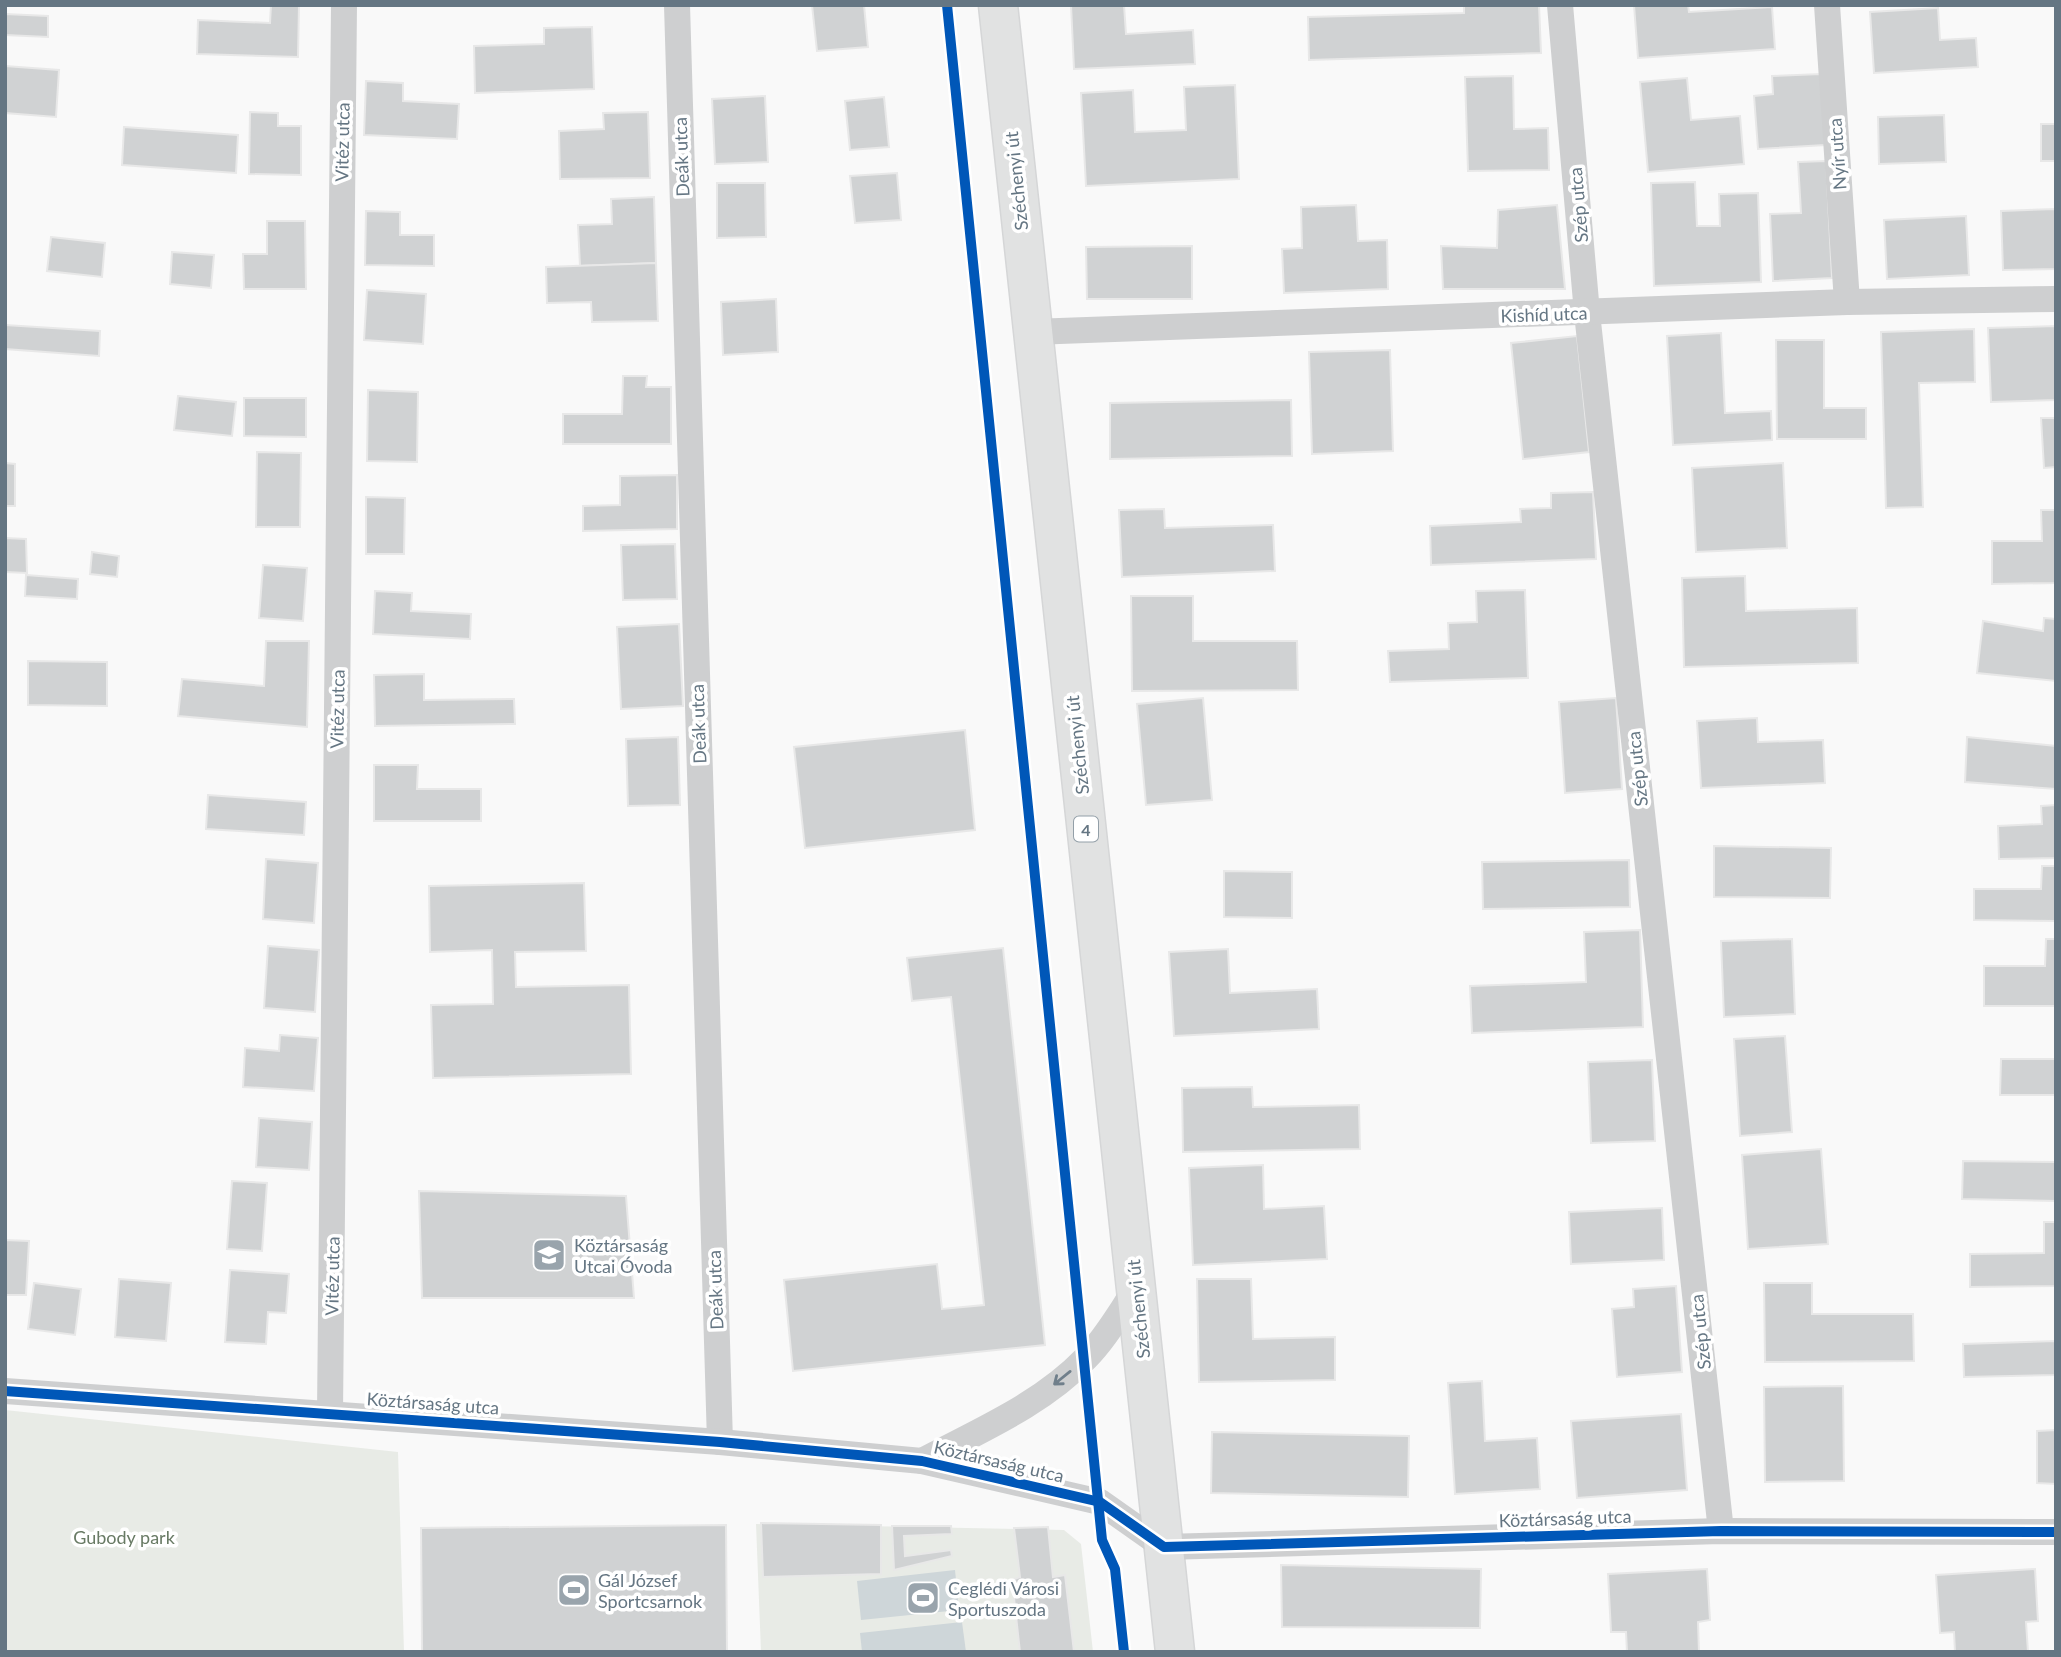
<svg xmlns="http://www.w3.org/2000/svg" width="2061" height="1657" viewBox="0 0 2061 1657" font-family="Lato,sans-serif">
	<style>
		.green { fill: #e8ebe6 }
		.water { fill: #ced6d9 }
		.building { fill: #d0d2d3; stroke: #e8e8e8; stroke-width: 2 }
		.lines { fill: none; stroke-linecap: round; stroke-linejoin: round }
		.primary-casing { stroke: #d5d6d7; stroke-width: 41 }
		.street { stroke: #cecfd0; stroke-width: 26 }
		.primary { stroke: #e1e2e2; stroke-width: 38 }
		.cycleway-casing { stroke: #fff; stroke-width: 15 }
		.cycleway { stroke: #0057b8; stroke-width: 10 }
		.oneway { stroke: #707f8b }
		.labels { text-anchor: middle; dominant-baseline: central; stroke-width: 7; stroke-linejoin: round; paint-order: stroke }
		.shield { fill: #fff; stroke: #939fa8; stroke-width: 2 }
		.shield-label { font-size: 16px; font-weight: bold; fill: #657683 }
		.street-label { font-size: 18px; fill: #657683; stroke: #fff }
		.poi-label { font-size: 18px; fill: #657683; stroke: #fff; text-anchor: start }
		.park-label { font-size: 18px; fill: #687a64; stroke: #fff }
	</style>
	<rect width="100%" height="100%" fill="#f9f9f9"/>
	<g class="green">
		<polygon points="5,1410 398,1452 404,1652 5,1652"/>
		<polygon points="756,1524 1064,1530 1081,1544 1093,1652 761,1652"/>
	</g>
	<g class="water">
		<polygon points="955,1570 959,1610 861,1620 857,1581"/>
		<polygon points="962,1622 966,1652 862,1652 860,1633"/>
	</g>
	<g class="building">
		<polygon points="271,5 299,5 298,57 197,54 198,20 270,23"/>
		<polygon points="812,5 864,5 868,47 817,51"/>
		<polygon points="1071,5 1124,5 1126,34 1193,30 1195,64 1074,69"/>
		<polygon points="1464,5 1539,5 1541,53 1309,60 1308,17 1464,13"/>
		<polygon points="1634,5 1688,5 1689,12 1772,7 1775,49 1638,58"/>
		<polygon points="1938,8 1940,40 1976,38 1978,67 1874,73 1870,12"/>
		<polygon points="5,14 48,16 48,37 5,35"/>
		<polygon points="592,27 594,89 475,93 474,46 544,44 544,28"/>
		<polygon points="5,66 59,70 56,117 5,113"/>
		<polygon points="1821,74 1825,145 1758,149 1754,96 1773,94 1772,76"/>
		<polygon points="1513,76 1514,129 1548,128 1549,170 1468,171 1465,77"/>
		<polygon points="1687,78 1691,120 1740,116 1744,164 1648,172 1640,82"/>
		<polygon points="366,81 403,83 403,101 459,104 457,139 364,135"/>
		<polygon points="1235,85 1239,179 1086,186 1081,93 1133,90 1135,132 1186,130 1184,87"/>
		<polygon points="765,96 768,162 715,164 712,99"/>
		<polygon points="884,97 889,147 850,150 845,101"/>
		<polygon points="250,112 278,113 278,126 301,126 301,175 249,174"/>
		<polygon points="648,112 650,178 560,179 559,131 604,129 603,113"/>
		<polygon points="1944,115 1946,162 1879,164 1878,117"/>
		<rect x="2041" y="124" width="15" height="37"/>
		<polygon points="124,127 238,135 236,173 122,165"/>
		<polygon points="1826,161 1832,278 1773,281 1770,214 1801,213 1798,162"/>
		<polygon points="897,173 901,220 855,223 850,176"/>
		<polygon points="1695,182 1697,226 1720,226 1719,194 1758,193 1761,282 1654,286 1651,183"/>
		<polygon points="717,183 765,183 766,237 717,238"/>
		<polygon points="654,197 656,263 580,266 578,225 612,224 611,199"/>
		<polygon points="1356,205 1358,241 1387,240 1388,289 1284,293 1282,249 1302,248 1301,207"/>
		<polygon points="1557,205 1565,289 1443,289 1441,246 1497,248 1498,210"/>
		<polygon points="2056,209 2056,269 2003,270 2001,211"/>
		<polygon points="366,211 400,212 400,235 434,235 434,266 365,265"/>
		<polygon points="1966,216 1969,275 1887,279 1884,220"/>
		<polygon points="267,221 305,221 306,289 244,289 243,254 267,254"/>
		<polygon points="51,237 105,243 102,277 47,271"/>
		<polygon points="1192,246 1192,299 1087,299 1086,247"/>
		<polygon points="172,252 214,255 211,288 170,284"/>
		<polygon points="656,263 658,321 592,322 591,302 547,303 546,267"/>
		<polygon points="367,290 426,294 423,344 364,340"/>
		<polygon points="776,299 778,352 723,355 721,302"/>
		<polygon points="5,325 100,331 99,356 5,349"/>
		<polygon points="2056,326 2056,400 1991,402 1988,328"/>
		<polygon points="1974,329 1975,382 1919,383 1923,507 1886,508 1881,332"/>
		<polygon points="1721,333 1725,413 1771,411 1772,440 1673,445 1667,336"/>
		<polygon points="1577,336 1589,452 1523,459 1511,343"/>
		<polygon points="1776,340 1824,340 1824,408 1866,408 1866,439 1777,439"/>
		<polygon points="1390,350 1393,451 1312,454 1309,352"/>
		<polygon points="623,376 647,376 646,387 671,387 671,444 563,444 563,414 622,414"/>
		<polygon points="368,390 418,392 417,462 367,461"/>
		<polygon points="178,396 236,402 232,436 174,430"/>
		<polygon points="244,398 306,398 306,437 244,436"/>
		<polygon points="1291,400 1292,456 1110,459 1110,403"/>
		<polygon points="2041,418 2056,418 2056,467 2044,468"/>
		<polygon points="257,452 301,453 300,527 256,527"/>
		<polygon points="5,463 15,464 15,506 5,506"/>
		<polygon points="1783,463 1787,548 1696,552 1692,468"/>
		<polygon points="677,475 677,529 583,531 583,506 620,505 620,476"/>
		<polygon points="1593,492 1596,559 1431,565 1430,526 1521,522 1520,509 1551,508 1551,493"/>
		<polygon points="366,497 405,498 404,554 366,554"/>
		<polygon points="1164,509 1165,528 1273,525 1275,571 1122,577 1119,510"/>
		<polygon points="2041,510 2056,510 2056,583 1992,584 1992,541 2042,541"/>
		<polygon points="5,538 26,539 27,573 5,572"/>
		<polygon points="675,544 677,599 623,600 621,545"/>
		<polygon points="92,552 119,556 117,577 90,574"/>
		<polygon points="263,565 307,568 303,621 259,618"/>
		<polygon points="26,575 78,579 77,599 25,596"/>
		<polygon points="1745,576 1746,611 1857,608 1858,663 1684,667 1682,578"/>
		<polygon points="1525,590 1528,678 1390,682 1388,651 1449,649 1448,623 1477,622 1476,591"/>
		<polygon points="375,591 412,593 411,611 471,614 470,639 373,634"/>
		<polygon points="1131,596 1193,596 1193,641 1297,641 1298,690 1132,691"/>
		<polygon points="2044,618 2056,619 2056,681 1977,673 1983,621 2043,631"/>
		<polygon points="679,624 683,706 621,709 617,627"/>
		<polygon points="266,641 309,641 307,727 178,716 182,679 264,686"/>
		<polygon points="28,661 107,662 107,706 28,705"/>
		<polygon points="424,674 424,700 514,699 515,724 375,726 374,675"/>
		<polygon points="1203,698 1212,800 1146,805 1137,704"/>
		<polygon points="1616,698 1622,789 1565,793 1559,702"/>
		<polygon points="1757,718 1758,742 1823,740 1825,783 1701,788 1697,721"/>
		<polygon points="965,730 975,830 805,848 794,747"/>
		<polygon points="678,737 680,805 628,806 626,739"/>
		<polygon points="1967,737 2056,746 2056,789 1965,782"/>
		<polygon points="374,765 418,765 417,789 481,789 481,821 374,821"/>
		<polygon points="208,795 306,802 304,835 206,829"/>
		<polygon points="2056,805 2056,858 1999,859 1998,826 2042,824 2041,806"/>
		<polygon points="1714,846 1831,848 1830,898 1714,897"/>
		<polygon points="266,859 318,863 314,923 263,919"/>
		<polygon points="1629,860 1630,907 1483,909 1482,862"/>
		<polygon points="2042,866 2056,866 2056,921 1974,920 1974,889 2041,889"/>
		<polygon points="1224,871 1292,872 1292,918 1224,917"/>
		<polygon points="584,883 586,951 515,952 516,987 629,985 631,1074 433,1078 431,1005 493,1004 492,950 430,952 429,886"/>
		<polygon points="1640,930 1643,1027 1472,1033 1470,986 1586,982 1584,932"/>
		<polygon points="1792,939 1795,1014 1724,1017 1721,941"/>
		<polygon points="2046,939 2056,939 2056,1006 1984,1006 1984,966 2045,966"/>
		<polygon points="268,946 319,950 315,1012 264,1008"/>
		<polygon points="1003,948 1045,1345 793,1371 784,1280 937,1264 942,1309 984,1305 951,997 912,1001 907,958"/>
		<polygon points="1228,949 1230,993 1317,989 1319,1029 1174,1036 1169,952"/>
		<polygon points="280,1035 318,1038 314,1091 243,1087 245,1048 279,1051"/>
		<polygon points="1785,1036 1792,1132 1740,1136 1734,1039"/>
		<polygon points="2001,1059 2056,1059 2056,1095 2000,1095"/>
		<polygon points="1652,1060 1655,1141 1591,1143 1588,1062"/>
		<polygon points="1252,1087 1253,1107 1359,1105 1360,1149 1183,1152 1182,1088"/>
		<polygon points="259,1118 312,1122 309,1170 256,1167"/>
		<polygon points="1821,1149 1828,1244 1748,1249 1742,1155"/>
		<polygon points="1963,1161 2056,1162 2056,1201 1962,1199"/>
		<polygon points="1263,1165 1264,1209 1324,1206 1327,1259 1193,1265 1189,1168"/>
		<polygon points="232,1181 267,1183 262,1251 227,1249"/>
		<polygon points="419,1191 626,1196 634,1298 422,1298"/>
		<polygon points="1662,1208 1664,1260 1571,1264 1569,1212"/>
		<polygon points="2044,1222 2056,1222 2056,1286 1970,1287 1970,1254 2044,1253"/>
		<polygon points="5,1240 29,1241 26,1295 5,1295"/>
		<polygon points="230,1270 289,1274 286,1313 268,1312 266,1344 225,1342"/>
		<polygon points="119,1279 171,1283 166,1341 115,1337"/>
		<polygon points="1197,1279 1251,1279 1253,1339 1335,1337 1335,1380 1199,1382"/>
		<polygon points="34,1283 81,1289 75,1335 28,1329"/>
		<polygon points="1764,1283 1812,1283 1812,1314 1913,1314 1914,1361 1765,1362"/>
		<polygon points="1676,1286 1682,1372 1617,1377 1612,1309 1634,1307 1633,1289"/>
		<polygon points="2056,1341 2056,1375 1964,1377 1963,1344"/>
		<polygon points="1482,1381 1485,1441 1537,1438 1540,1489 1455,1494 1448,1383"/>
		<polygon points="1843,1386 1844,1481 1765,1482 1764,1387"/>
		<polygon points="1681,1414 1687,1490 1577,1498 1571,1421"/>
		<polygon points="2056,1430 2056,1484 2037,1483 2037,1431"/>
		<polygon points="1212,1432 1409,1436 1408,1497 1211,1493"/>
		<polygon points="761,1523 881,1525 881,1574 763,1577"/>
		<polygon points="726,1525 727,1652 422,1652 421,1528"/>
		<polygon points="892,1526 951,1526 952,1534 904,1536 905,1556 951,1550 952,1556 894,1570"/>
		<polygon points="1048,1527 1053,1577 1065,1575 1074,1652 1020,1652 1012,1580 1020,1577 1014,1528"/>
		<polygon points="1281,1565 1481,1569 1480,1628 1282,1627"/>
		<polygon points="1707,1569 1710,1620 1698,1622 1699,1652 1627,1652 1626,1632 1611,1632 1608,1574"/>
		<polygon points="2035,1569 2038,1621 2026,1622 2028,1652 1955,1652 1954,1632 1940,1633 1936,1575"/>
	</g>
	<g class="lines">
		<defs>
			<polyline id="primary" points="998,5 1175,1652"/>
		</defs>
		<use href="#primary" class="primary-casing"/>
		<g class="street">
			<polyline points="677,5 720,1442"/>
			<polyline points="1560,5 1587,313 1721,1531"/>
			<polyline points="1827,5 1847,302"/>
			<polyline points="1032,332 1847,302 2056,299"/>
			<polyline points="5,1391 720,1442 922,1461 1100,1502 1164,1547 1721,1531 2056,1532"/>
			<polyline points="330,1413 344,5"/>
			<path d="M922,1461C978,1431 1041,1405 1086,1358C1106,1338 1120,1312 1136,1289"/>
		</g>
		<use href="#primary" class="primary"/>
		<defs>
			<g id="cycleway">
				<polyline points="947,5 1102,1540 1115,1569 1124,1652"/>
				<polyline points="5,1391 720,1442 922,1461 1100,1502 1164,1547 1721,1531 2056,1532"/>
			</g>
		</defs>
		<use href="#cycleway" class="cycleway-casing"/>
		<use href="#cycleway" class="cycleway"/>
	</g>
	<defs><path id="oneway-shaft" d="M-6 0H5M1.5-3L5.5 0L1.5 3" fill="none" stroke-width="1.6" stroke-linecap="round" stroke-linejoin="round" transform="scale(1.75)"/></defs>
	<use class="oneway" href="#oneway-shaft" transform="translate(1062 1378) rotate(141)"/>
	<defs>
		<symbol id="school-square" viewBox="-11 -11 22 22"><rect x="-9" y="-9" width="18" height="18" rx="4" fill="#99a4ac" stroke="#fff"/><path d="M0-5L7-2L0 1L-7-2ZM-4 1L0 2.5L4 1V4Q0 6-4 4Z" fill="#fff"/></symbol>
		<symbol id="stadium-square" viewBox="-11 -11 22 22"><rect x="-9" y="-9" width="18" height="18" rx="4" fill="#99a4ac" stroke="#fff"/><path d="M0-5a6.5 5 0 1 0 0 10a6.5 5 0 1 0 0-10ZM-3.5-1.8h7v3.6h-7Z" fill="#fff"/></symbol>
	</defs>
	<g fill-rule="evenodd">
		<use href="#school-square" x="530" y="1236" width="38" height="38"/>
		<use href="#stadium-square" x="555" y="1571" width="38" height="38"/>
		<use href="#stadium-square" x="904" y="1579" width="38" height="38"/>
	</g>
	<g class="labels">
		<rect class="shield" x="1074" y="816.5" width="24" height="25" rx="5"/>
		<g class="shield-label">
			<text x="1086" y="829">4</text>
		</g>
		<g class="street-label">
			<text transform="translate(342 142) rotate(-89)">Vitéz utca</text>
			<text transform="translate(1837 154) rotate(-94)">Nyír utca</text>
			<text transform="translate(681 157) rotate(-92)">Deák utca</text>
			<text transform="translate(1016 181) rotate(-96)">Széchenyi út</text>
			<text transform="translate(1578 205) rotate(-95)">Szép utca</text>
			<text transform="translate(1544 314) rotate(-2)">Kishíd utca</text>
			<text transform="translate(337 709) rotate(-89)">Vitéz utca</text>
			<text transform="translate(698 724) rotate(-92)">Deák utca</text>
			<text transform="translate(1077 745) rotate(-96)">Széchenyi út</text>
			<text transform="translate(1637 769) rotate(-96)">Szép utca</text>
			<text transform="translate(332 1276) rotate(-89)">Vitéz utca</text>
			<text transform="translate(715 1290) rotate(-92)">Deák utca</text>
			<text transform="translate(1138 1309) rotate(-96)">Széchenyi út</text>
			<text transform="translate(1700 1332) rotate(-96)">Szép utca</text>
			<text transform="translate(433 1403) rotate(4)">Köztársaság utca</text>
			<text transform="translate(999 1461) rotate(13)">Köztársaság utca</text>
			<text transform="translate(1565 1518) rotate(-2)">Köztársaság utca</text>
		</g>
		<g class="poi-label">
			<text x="574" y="1245">Köztársaság<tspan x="574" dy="21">Utcai Óvoda</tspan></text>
			<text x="598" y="1580">Gál József<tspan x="598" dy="21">Sportcsarnok</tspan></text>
			<text x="948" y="1588">Ceglédi Városi<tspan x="948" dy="21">Sportuszoda</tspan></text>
		</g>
		<g class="park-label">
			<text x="124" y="1537">Gubody park</text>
		</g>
	</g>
	<rect width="2061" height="1657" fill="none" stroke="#657683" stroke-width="14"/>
</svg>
